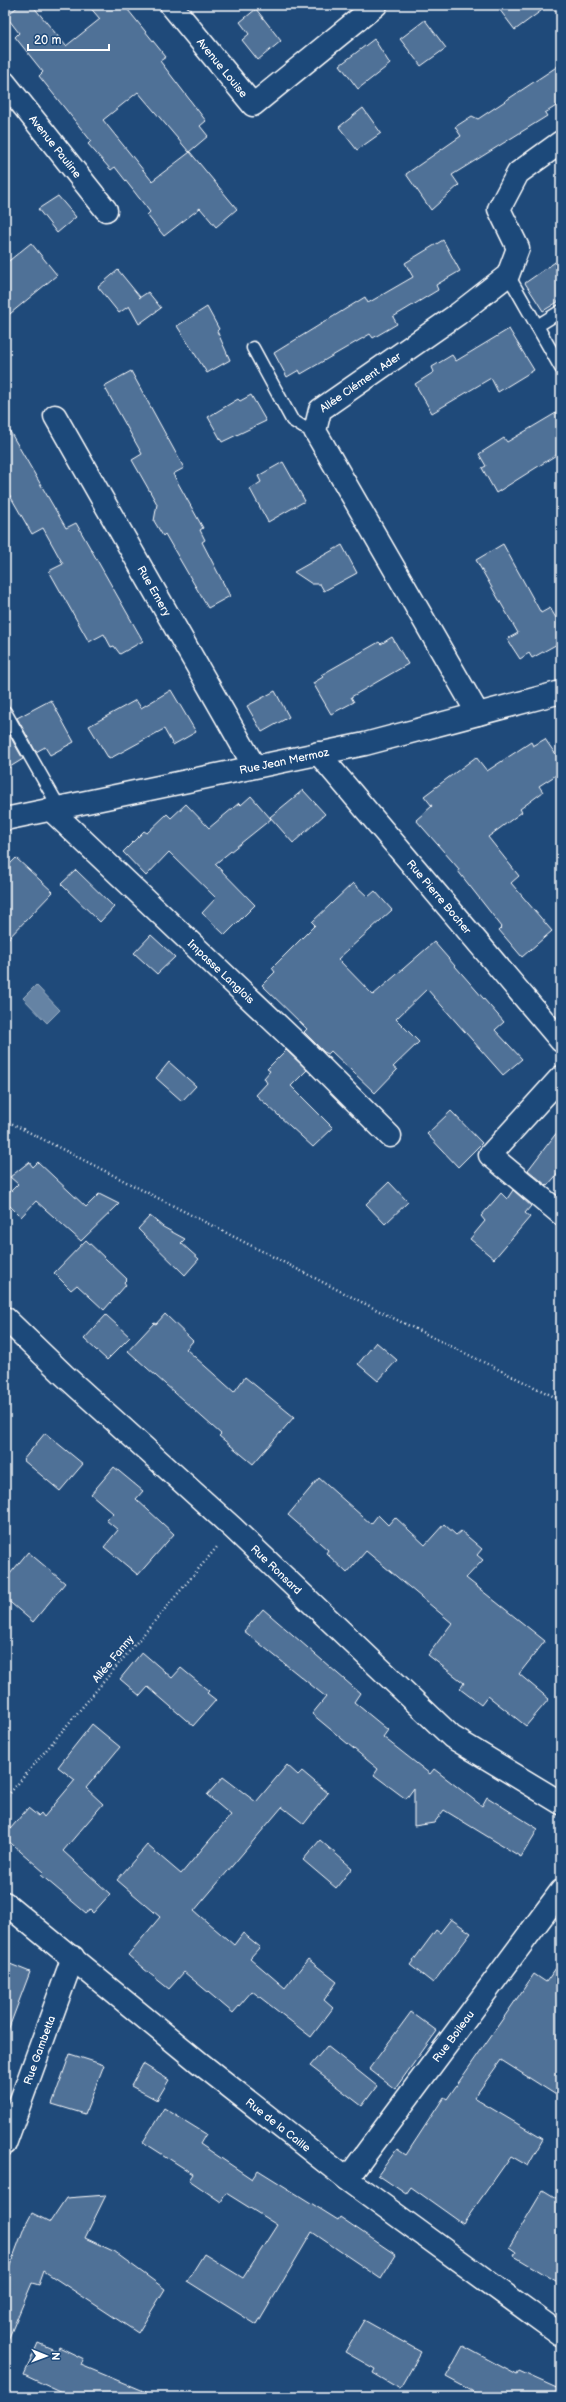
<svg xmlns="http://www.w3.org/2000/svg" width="566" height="2402" viewBox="0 0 566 2402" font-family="'Balsamiq Sans',sans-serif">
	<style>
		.water { fill: #6583a4; stroke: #a3b5c8 }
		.building { fill: #507197; stroke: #fff }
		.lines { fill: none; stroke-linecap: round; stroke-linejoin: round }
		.lane-casing { stroke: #fff; stroke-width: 15 }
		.street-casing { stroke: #fff; stroke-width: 25 }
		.path { stroke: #fff; stroke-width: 2.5; stroke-dasharray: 1 3; stroke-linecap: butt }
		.lane { stroke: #1f4a7a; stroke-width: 12 }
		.street { stroke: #1f4a7a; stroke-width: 22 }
		.labels { text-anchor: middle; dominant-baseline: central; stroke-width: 3; stroke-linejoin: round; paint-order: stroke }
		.street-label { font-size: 11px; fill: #fff; stroke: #1f4a7a }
	</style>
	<rect width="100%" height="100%" fill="#1f4a7a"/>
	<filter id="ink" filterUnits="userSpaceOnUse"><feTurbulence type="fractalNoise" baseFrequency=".025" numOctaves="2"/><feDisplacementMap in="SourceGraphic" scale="8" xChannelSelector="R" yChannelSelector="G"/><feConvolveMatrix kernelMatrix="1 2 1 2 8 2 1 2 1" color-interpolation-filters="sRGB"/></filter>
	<g filter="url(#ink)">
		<polygon class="water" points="36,985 60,1010 47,1023 23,998"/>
		<g class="building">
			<polygon points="20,5 32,5 66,46 100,19 88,5 124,5 166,57 160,61 206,121 200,126 208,136 189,152 138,92 103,120 152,181 190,152 237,209 216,227 200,208 164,236 147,215 150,212 115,167 111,170 88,144 91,141 39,76 43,72 15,37 19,33 6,16"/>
			<polygon points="496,5 549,5 515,30"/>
			<polygon points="256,9 281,41 258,60 242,40 249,34 240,22"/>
			<polygon points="425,20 446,48 421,66 400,39"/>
			<polygon points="374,39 390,64 358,89 340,65"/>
			<polygon points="561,64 561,103 545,113 547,116 452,175 459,185 431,210 406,174 461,136 455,127 472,116 478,119"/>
			<polygon points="363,108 381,133 357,150 339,127"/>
			<polygon points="58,196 76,217 57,233 38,209"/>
			<polygon points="443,240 460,271 436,285 438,290 393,317 397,324 373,338 370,334 301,374 299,370 287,377 274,353 365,297 368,303 413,277 405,263"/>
			<polygon points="31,243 57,275 5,318 5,264"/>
			<polygon points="561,258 561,300 543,311 525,283"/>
			<polygon points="118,270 140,297 139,298 148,292 161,308 139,324 129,306 119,313 98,287"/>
			<polygon points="207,307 219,329 217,331 230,360 207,373 177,326"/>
			<polygon points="509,329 534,370 498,392 491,378 432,413 415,384 434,372 432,367 452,355 456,361"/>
			<polygon points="131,371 184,468 173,474 203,528 200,530 205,540 202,542 230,596 208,608 165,534 163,536 154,521 157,504 132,460 142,454 104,386"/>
			<polygon points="251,395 266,421 222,442 208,417 238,399 240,401"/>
			<polygon points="561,410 561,452 496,493 482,468 486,466 479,454 504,438 507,442"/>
			<polygon points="5,423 66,528 76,523 143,641 120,654 114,646 111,647 104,634 89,642 49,571 63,564 43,528 32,534 5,487"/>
			<polygon points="283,462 305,501 268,522 250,489 261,482 258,476"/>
			<polygon points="503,544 541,613 550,608 561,626 561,642 532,658 529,653 520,659 507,639 518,633 476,560"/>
			<polygon points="342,545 357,573 324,591 320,584 312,584 294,572"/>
			<polygon points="392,637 408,664 351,697 354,702 331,714 313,683 323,677 321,675 379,642 381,644"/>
			<polygon points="171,690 196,732 173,745 164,729 109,759 89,726 136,700 141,708"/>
			<polygon points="275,691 289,717 262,732 247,706"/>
			<polygon points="51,700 74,742 50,755 45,747 36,752 17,718"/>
			<polygon points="5,727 23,759 5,770"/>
			<polygon points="545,739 561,762 561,772 539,786 543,792 520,809 522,812 488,837 519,876 511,883 552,931 522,957 499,930 502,927 458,871 459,869 416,820 432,806 424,796 476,757 487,771 531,742 533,746"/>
			<polygon points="303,790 325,814 293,843 270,817"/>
			<polygon points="251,796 271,819 215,864 255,905 225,935 202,913 216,898 169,852 146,876 123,852 144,831 147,833 167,814 171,818 186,804 209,828 239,803 241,805"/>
			<polygon points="16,858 53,892 5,942 5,869"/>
			<polygon points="76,870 114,907 100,922 61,884"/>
			<polygon points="353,883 368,897 375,891 392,910 338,959 373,995 434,942 504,1022 495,1030 522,1059 503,1075 427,989 396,1019 419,1042 393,1067 397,1070 375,1093 331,1051 328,1054 324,1052 304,1032 307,1029 262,985 275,972 272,968 315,925 312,922"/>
			<polygon points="151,935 175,957 157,974 134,953"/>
			<polygon points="286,1050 307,1070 291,1086 333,1128 313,1147 256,1095 267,1083 264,1078 270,1071 267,1069"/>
			<polygon points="169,1062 196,1086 182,1101 156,1078"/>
			<polygon points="451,1111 482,1143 458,1167 427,1134"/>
			<polygon points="561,1127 561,1170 547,1186 528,1170"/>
			<polygon points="29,1162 33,1167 38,1162 86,1207 99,1194 119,1204 81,1241 36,1201 21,1217 5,1201 5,1197 18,1184 10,1177"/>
			<polygon points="389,1182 408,1202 385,1224 366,1204"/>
			<polygon points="513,1190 531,1206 525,1213 530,1217 494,1259 470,1239 485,1221 481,1216 501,1193 507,1199"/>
			<polygon points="150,1216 163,1227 185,1239 181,1243 199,1259 185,1275 138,1229"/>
			<polygon points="86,1240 127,1279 124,1282 126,1285 104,1310 77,1285 71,1290 54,1273"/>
			<polygon points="165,1314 193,1341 186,1349 234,1392 245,1377 294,1417 253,1464 219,1436 221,1434 128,1351 154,1323 156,1324"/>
			<polygon points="106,1315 130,1337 107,1360 84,1339"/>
			<polygon points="376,1342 397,1360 378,1381 358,1364"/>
			<polygon points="45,1433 83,1464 60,1491 23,1460"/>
			<polygon points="114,1467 143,1491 136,1499 174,1534 138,1575 104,1547 118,1530 106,1520 113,1513 91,1494"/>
			<polygon points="319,1478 371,1524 378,1515 388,1525 395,1517 425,1545 444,1524 456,1535 461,1531 482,1549 477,1555 483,1560 466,1578 545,1641 519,1674 549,1699 526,1726 488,1696 481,1705 460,1689 464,1683 428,1655 452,1623 366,1551 347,1573 326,1553 328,1550 288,1515"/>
			<polygon points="28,1552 65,1583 33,1622 5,1598 5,1580"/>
			<polygon points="263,1609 360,1693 354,1702 388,1730 383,1737 430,1774 434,1769 482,1806 487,1797 538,1829 521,1857 444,1810 434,1823 414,1826 414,1788 406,1799 374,1775 378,1769 312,1714 326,1697 244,1631"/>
			<polygon points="142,1652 172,1678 181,1668 209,1691 207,1693 216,1700 193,1726 148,1687 140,1696 120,1679"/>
			<polygon points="92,1724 120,1747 86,1788 103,1804 63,1851 110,1894 93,1913 90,1910 86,1913 41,1875 44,1872 5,1838 5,1835 28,1808 38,1816 41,1813 44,1817 75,1780 58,1767"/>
			<polygon points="287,1765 298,1775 302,1771 328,1793 304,1824 282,1807 194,1911 234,1945 243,1933 260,1947 250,1958 285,1988 308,1959 337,1982 324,2000 333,2008 311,2037 252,1991 233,2013 184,1972 169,1989 144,1969 128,1955 160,1917 117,1880 147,1845 181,1874 231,1815 207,1795 223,1777 256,1802"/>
			<polygon points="320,1840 352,1868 336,1888 303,1860"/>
			<polygon points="451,1919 471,1933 433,1983 410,1965 436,1930 440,1933"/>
			<polygon points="561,1961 561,2098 501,2060 474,2098 543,2139 528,2166 511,2156 463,2224 411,2187 406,2194 378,2175 397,2149 406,2155 444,2097 447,2099 534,1974 546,1982"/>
			<polygon points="5,1962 30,1972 7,2033 5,2033"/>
			<polygon points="411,2012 437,2031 395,2089 369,2069"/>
			<polygon points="327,2046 377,2086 362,2106 310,2066"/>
			<polygon points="70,2054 104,2065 85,2114 52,2104"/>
			<polygon points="143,2064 169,2080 157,2100 131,2086"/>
			<polygon points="164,2108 206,2134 200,2144 252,2179 258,2170 338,2220 340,2217 396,2255 381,2279 312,2232 257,2325 187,2281 204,2254 243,2278 277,2225 226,2193 221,2202 189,2180 193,2174 143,2142"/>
			<polygon points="543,2190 561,2201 561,2284 514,2256 516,2252 509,2247"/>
			<polygon points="106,2195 85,2238 113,2251 165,2289 138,2333 44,2271 39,2285 32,2283 5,2347 5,2279 24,2228 32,2213 50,2222 66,2198"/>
			<polygon points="364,2320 421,2352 400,2389 373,2373 375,2369 345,2352"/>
			<polygon points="38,2343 57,2351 59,2347 84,2359 81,2365 157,2397 71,2397 24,2375"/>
			<polygon points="463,2346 517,2375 519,2371 561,2390 561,2397 483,2397 446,2377"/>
		</g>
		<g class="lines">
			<defs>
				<g id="lane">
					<polyline points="508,275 561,368"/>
					<polyline points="537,326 561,311"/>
					<polyline points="253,348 292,420 303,427 315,431"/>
					<polyline points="5,712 59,807"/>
				</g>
				<g id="street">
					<path id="s1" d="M171,5L253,105L376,5"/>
					<path id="s2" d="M5,83L106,210"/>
					<path id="s3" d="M55,416L254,766"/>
					<path id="s4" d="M478,714L315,431L320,410L458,314L508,275L518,248L499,209L518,173L561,142"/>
					<path id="s5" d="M318,753L561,1041"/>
					<path id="s6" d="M50,809L304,1050L390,1136"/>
					<path id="s7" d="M5,819L365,744L561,692"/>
					<polyline points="561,1077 490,1155 561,1214"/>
					<path id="s8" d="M5,1318L64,1375L233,1528L452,1737L561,1803"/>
					<path id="s9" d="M5,1903L201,2064L347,2179L561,2335"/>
					<path id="s10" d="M5,2144L73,1957"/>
					<path id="s11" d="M347,2179L561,1891"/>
				</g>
			</defs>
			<use href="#lane" class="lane-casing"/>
			<use href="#street" class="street-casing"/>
			<g class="path">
				<polyline points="5,1120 393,1318 561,1400"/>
				<polyline points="5,1799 217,1547"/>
			</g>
			<use href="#lane" class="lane"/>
			<use href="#street" class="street"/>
		</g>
	</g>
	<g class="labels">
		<g class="street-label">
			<text stroke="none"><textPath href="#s1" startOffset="81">Avenue Louise</textPath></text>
			<text stroke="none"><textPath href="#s2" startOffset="81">Avenue Pauline</textPath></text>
			<text stroke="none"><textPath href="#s4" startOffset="397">Allée Clément Ader</textPath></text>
			<text stroke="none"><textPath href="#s3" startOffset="201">Rue Emery</textPath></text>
			<text stroke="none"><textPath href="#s7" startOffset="285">Rue Jean Mermoz</textPath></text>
			<text stroke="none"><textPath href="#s5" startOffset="188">Rue Pierre Bocher</textPath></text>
			<text stroke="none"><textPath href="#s6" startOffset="236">Impasse Langlois</textPath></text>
			<text stroke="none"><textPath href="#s8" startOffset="370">Rue Ronsard</textPath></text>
			<text transform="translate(113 1659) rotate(-50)">Allée Fanny</text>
			<text stroke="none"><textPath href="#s11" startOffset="178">Rue Boileau</textPath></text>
			<text stroke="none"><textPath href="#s10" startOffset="100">Rue Gambetta</textPath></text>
			<text stroke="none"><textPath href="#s9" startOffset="352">Rue de la Caille</textPath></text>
		</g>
	</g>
	<rect width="566" height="2402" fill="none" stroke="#1f4a7a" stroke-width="20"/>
	<rect x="10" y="10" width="546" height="2382" fill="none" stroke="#fff" stroke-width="1.5" filter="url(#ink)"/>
	<g transform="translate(46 2356) rotate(91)" stroke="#1f4a7a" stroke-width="3" paint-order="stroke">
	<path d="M0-3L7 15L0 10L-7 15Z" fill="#ffffff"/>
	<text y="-6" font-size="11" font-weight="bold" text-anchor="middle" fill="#ffffff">N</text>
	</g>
	<path d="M28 44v6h81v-6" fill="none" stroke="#ffffff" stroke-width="2"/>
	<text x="34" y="44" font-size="12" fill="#ffffff" stroke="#1f4a7a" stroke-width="3" paint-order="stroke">20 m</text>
</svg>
